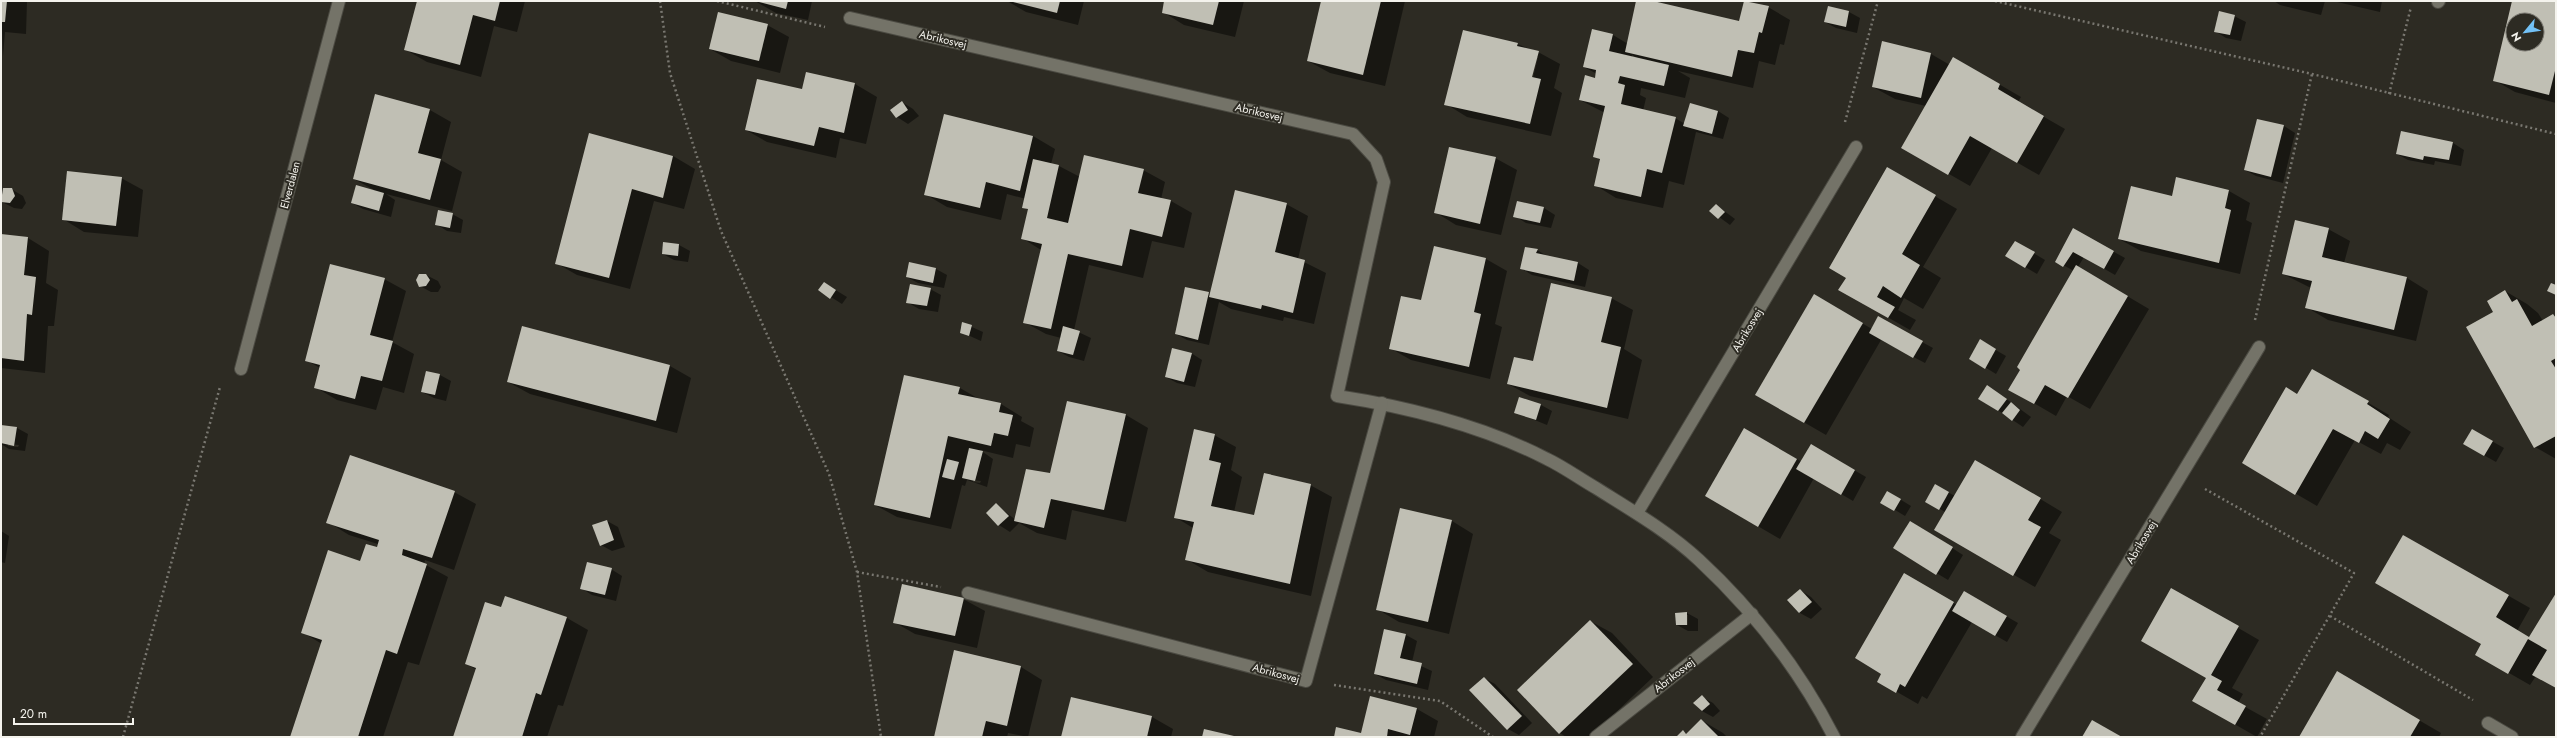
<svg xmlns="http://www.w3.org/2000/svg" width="2557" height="738" viewBox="0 0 2557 738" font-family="Jost,sans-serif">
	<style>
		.shadow { fill: #0007; fill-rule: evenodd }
		.building { fill: #c0bfb4; fill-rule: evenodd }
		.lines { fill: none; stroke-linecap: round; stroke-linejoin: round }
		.minor-casing { stroke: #4b4a42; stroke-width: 14 }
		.path { stroke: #797770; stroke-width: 2.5; stroke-dasharray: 2 3; stroke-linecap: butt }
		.minor { stroke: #747368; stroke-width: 12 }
		.labels { text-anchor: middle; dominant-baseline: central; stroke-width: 4; stroke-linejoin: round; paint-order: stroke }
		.street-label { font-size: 11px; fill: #f4f3ed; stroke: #2d2b23 }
	</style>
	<rect width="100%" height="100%" fill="#2d2b23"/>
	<g class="shadow">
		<polygon points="1,1 27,1 26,34 5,32 3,56"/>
		<polygon points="418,1 525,1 517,32 494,26 481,77 427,62 406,50"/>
		<polygon points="755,1 812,1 808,20 776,13"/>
		<polygon points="1007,1 1084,1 1078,25 1026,12"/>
		<polygon points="1165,1 1244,1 1235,37 1184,25 1163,12"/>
		<polygon points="1323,1 1405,1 1385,86 1330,73 1308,61"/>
		<path d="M1637,1H1649L1740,23L1768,7L1790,20L1784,45L1780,44L1775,65L1759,61L1753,88L1678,71L1690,78L1685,98L1641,88L1640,95L1646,98L1643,111L1675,118L1685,124L1690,104L1718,111L1729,118L1723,139L1696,132L1684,185L1669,181L1663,208L1616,198L1595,185L1600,160L1595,156L1605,113L1580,100L1595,79L1597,74L1584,67L1613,35L1628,44ZM1632,55L1639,59L1632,58Z"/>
		<polygon points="2274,1 2325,1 2321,15 2280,5"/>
		<polygon points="2333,1 2382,1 2380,12"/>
		<path d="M2513,1H2556V103L2515,92L2494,80ZM2513,20H2537V44H2513Z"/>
		<polygon points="1828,7 1849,12 1860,18 1857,33 1836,28 1825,22"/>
		<polygon points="2234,16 2246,22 2241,41 2226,38 2215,31"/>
		<polygon points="767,25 789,37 780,73 731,61 710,49"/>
		<path d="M1517,44L1538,52L1560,64L1554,88L1562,93L1551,136L1467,117L1446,104ZM1536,57H1538L1532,82L1530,81Z"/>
		<polygon points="1931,54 1950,65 1954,58 2021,97 2018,102 2065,129 2039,175 1992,148 1970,186 1902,147 1926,106 1895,99 1873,87"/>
		<polygon points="807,73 855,84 877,97 866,144 840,138 836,158 767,142 746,130 802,90"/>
		<polygon points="902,102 913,109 919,116 908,124 897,117"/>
		<polygon points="430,110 451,122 441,160 462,172 452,211 386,194 395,200 391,217 363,209 352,203 374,190 354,179"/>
		<polygon points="945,115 1033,136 1055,149 1051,164 1059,166 1080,177 1143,170 1165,182 1161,199 1171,201 1192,213 1184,248 1152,241 1143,278 1089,265 1074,330 1091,338 1084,361 1069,357 1058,351 1061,338 1046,334 1024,322 1041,250 1022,238 1029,210 1024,207 1026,199 1007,194 1001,220 947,207 925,194"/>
		<polygon points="2284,126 2295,133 2283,183 2256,176 2245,170"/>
		<polygon points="2401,133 2453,143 2464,150 2461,166 2435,161 2434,165 2408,160 2397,154"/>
		<polygon points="590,134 673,156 695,169 684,209 654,201 630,289 577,275 556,263"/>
		<polygon points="1495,158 1517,170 1501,235 1456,225 1435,212"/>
		<polygon points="1888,169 1957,209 1923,267 1941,278 1923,309 1904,298 1898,310 1916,320 1910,330 1840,290 1847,278"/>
		<polygon points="121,178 143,190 138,237 84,232 63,219"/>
		<polygon points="3,189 11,189 23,196 26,203 22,209 14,208 2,202 1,192"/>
		<polygon points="2229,191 2250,203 2246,220 2252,223 2240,274 2141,251 2119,239 2172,197"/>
		<polygon points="1286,204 1308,216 1298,259 1326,273 1314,324 1284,317 1283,321 1231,309 1219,302 1209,345 1187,340 1176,334"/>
		<polygon points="1716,205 1735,219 1730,225 1711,211"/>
		<polygon points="1544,208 1555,215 1551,228 1526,223 1515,216"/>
		<polygon points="452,214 463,220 461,233 447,231 436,224"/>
		<polygon points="2328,229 2350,241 2344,263 2407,278 2428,291 2416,341 2328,320 2306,307 2311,288 2283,274"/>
		<polygon points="2074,230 2125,258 2115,275 2084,257 2078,267 2149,309 2090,409 2067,396 2056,416 2010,389 2074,271 2056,261"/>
		<polygon points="1,235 28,238 49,251 46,283 58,290 54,326 48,326 45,373 1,368"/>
		<polygon points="2015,242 2045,260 2037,274 2007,256"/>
		<polygon points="679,245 690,251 688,262 674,260 663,254"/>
		<polygon points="1537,250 1547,256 1578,263 1589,270 1585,287 1532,275 1521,268"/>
		<polygon points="1486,259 1507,271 1495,324 1502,327 1490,379 1411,360 1390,348 1422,301"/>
		<polygon points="910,263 936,269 947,275 944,288 918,283 907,277"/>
		<polygon points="426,275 438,281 441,287 438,292 431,292 420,286"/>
		<polygon points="384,279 406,291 392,342 414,354 404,393 383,387 376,410 337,400 315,387 320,368 306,360"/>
		<polygon points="824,283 847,297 842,304 820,290"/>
		<polygon points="930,289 941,295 938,312 919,309 907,302"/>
		<polygon points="2505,291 2527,304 2538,313 2543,321 2553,315 2556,316 2556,459 2535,447 2495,313"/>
		<polygon points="1815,296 1872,329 1922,342 1933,348 1925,363 1881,340 1826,435 1757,395"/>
		<polygon points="1611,298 1633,310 1624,349 1642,360 1628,419 1530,396 1508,384"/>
		<polygon points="963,323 983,332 981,341 961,332"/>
		<polygon points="1980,341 2006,356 1996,374 1970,358"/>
		<polygon points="1191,353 1202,360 1195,387 1177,383 1166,377"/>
		<polygon points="670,366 691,378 677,433 530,394 508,382"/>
		<polygon points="2312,370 2389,415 2388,417 2411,432 2400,450 2387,443 2381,454 2355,440 2317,506 2243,463 2298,395"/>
		<polygon points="440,375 451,381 446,401 434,398 422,392"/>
		<path d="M904,376L960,388L979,399L1001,404L1022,417L1021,421L1034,428L1030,447L1016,444L1013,458L980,450L993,459L987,487L967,480L965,486L962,485L951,529L897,517L875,505ZM973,480L981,481L980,483L973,482Z"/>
		<polygon points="1998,393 2031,417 2023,427 1980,398"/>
		<polygon points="1068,402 1126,415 1148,428 1126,522 1072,510 1066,540 1037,533 1019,523 1010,532 999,525 987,513 996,505 1016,520 1051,475"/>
		<polygon points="1541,405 1552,411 1547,425 1515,412"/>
		<path d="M1,426L17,428L28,434L25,451L9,449L1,444ZM8,444L19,445L18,447L8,446Z"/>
		<polygon points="1745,429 1802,462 1811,445 1866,477 1853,501 1814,478 1780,539 1706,496"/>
		<polygon points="2472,430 2504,448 2496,462 2464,444"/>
		<polygon points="1214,435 1236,447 1231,470 1242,477 1234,512 1255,517 1310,485 1332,497 1311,596 1208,572 1186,559 1193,528 1175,517"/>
		<polygon points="1997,473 2062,512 2049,533 2061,540 2035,587 1935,529 1945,512 1927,501 1936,486 1955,496"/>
		<polygon points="454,492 476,504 454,570 425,560 424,564 448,577 419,665 408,662 383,737 291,737 322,644 302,632 361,562 377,549 378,544 349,535 328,522"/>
		<polygon points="1888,492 1911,506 1905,516 1882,502"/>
		<polygon points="607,521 618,527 625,547 612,551 601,545"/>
		<polygon points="1452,521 1473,534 1449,634 1399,622 1377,609"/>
		<polygon points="1921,528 1963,555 1948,580 1895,548"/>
		<polygon points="1,531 9,536 5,563 1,562"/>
		<polygon points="2403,536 2530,608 2517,631 2530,638 2556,594 2556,687 2536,676 2530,685 2476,654 2482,644"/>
		<polygon points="611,569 622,576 616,601 592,595 581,588"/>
		<polygon points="1904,575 1957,605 1964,592 2018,623 2007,642 1972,622 1927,699 1922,696 1918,704 1878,681 1883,673"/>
		<polygon points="2171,589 2259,640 2232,688 2243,694 2238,703 2267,719 2257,737 2194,701 2207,677"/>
		<polygon points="1800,590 1811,597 1822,609 1811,619 1800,613 1789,600"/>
		<polygon points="963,599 985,611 977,648 915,634 894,622"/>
		<polygon points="502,609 567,618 588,630 563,706 558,705 547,737 454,737 477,670 466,664"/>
		<path d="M1687,613L1698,619V631H1688L1677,625ZM1686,615H1688V625H1687Z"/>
		<polygon points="1590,621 1612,633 1653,677 1590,737 1566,737 1560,733"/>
		<polygon points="1406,635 1417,641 1412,662 1432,671 1428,690 1386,680 1375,674"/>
		<polygon points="1021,667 1042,680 1028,737 1008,733 1007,737 935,737"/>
		<polygon points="2338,673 2441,733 2439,737 2300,737"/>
		<polygon points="1484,678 1495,684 1532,723 1519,735 1508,729"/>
		<polygon points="1702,697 1713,703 1720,711 1713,717 1702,711"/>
		<polygon points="1417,709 1438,721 1434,737 1335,737 1362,734"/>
		<polygon points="1152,717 1173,729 1171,737 1062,737"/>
		<polygon points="1701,720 1723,733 1727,737 1677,737 1683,732 1687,734"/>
	</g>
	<g class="building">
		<polygon points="1,1 7,1 5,22 1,22"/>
		<polygon points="417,1 500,1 495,21 473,15 460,65 404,50"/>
		<polygon points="755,1 788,1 786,9"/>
		<polygon points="1009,1 1060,1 1057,13"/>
		<polygon points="1164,1 1219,1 1213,25 1162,13"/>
		<polygon points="1321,1 1381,1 1363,75 1307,61"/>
		<polygon points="1636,1 1653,1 1739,21 1744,1 1769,6 1762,33 1759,32 1754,53 1738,50 1732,77 1625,52"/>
		<path d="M2512,1H2556V67L2549,95L2493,81ZM2513,20H2537V44H2513Z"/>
		<polygon points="1828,6 1849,11 1846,27 1824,22"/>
		<polygon points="2219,11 2235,15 2230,35 2214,32"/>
		<polygon points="718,12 768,24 759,61 709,49"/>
		<polygon points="1592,29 1613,34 1609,51 1669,65 1664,86 1620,76 1618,83 1625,85 1621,104 1676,117 1662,173 1647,169 1641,197 1594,186 1600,159 1593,157 1605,106 1579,100 1585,75 1595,78 1596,70 1583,67"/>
		<polygon points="1463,30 1518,43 1517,46 1539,51 1532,77 1541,79 1530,124 1444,105"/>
		<polygon points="1882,41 1931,53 1921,98 1872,87"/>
		<polygon points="1953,57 2000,84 1998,89 2044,116 2017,163 1970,136 1948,175 1901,148"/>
		<polygon points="806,72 855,83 844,133 819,127 814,146 745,130 757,79 802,89"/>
		<polygon points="375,94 430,109 418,153 441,159 430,200 353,179"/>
		<polygon points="902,101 908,110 896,118 890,110"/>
		<polygon points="1690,103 1718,111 1712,134 1683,126"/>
		<polygon points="944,114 1033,136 1020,191 986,182 980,208 924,195"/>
		<polygon points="2257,119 2284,125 2271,177 2244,170"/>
		<polygon points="2401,131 2453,142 2449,160 2424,156 2423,160 2396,154"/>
		<polygon points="589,133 673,156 663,198 632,189 609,278 555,264"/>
		<polygon points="1449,147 1496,157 1480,224 1434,213"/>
		<polygon points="1084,155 1144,169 1138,193 1171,200 1162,237 1130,229 1122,266 1068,254 1051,329 1023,323 1042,244 1021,239 1028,209 1022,208 1033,159 1059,165 1047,218 1068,223"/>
		<polygon points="1887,167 1936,195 1902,254 1920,265 1901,298 1883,286 1877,297 1895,307 1888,318 1838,290 1846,278 1829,268"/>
		<polygon points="67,171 122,177 116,226 62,220"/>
		<polygon points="2176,177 2229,190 2225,208 2231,210 2219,263 2118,239 2131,186 2172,196"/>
		<polygon points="356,185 384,193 379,211 351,203"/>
		<polygon points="3,188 12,188 15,196 10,203 1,202"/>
		<polygon points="1235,190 1287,203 1275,252 1305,260 1293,313 1262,305 1261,309 1209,297"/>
		<polygon points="1517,201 1544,207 1540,223 1513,217"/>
		<polygon points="1716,204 1725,212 1718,219 1709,211"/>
		<polygon points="438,210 453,213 450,228 435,225"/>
		<polygon points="2295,220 2329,228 2322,257 2407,277 2394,330 2305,308 2312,281 2282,274"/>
		<polygon points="2073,228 2114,251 2104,269 2073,252 2063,267 2055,262"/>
		<polygon points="1,234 28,237 24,275 36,277 32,315 27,314 24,361 1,358"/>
		<polygon points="2015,241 2035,252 2025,268 2005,256"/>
		<polygon points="663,242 679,244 678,256 662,254"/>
		<polygon points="1434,246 1486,258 1474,312 1481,314 1469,367 1389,349 1401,296 1421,300"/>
		<polygon points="1525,247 1538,249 1536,253 1578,262 1574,281 1520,269"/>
		<polygon points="909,262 936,268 933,283 906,277"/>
		<polygon points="330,264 385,278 370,335 393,341 382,381 361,376 355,399 314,388 320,365 305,361"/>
		<polygon points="2076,265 2128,296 2068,398 2045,385 2034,404 2008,390 2020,370 2017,367"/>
		<polygon points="419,274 426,274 430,280 426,286 419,287 416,280"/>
		<polygon points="824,282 836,290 830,299 818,290"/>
		<polygon points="1551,283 1612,297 1601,342 1621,347 1607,408 1507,384 1514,357 1533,361"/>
		<polygon points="2551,283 2556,285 2556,295 2547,291"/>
		<polygon points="910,284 931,288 927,306 906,303"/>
		<polygon points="1185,287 1209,292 1198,340 1175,334"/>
		<polygon points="2505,290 2512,302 2517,299 2532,326 2553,314 2556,318 2556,358 2551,361 2556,369 2556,436 2534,448 2466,327 2493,312 2487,301"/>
		<polygon points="1814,294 1863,323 1804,423 1755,395"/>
		<polygon points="1878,316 1923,341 1913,358 1869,333"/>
		<polygon points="962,322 972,325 969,336 960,333"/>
		<polygon points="522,326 670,365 656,421 507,382"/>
		<polygon points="1063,326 1080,331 1073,355 1057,351"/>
		<polygon points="1980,339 1996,349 1985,369 1969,359"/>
		<polygon points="1172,348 1192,353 1184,382 1165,377"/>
		<polygon points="2312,369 2369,401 2367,404 2390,419 2378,439 2365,431 2359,443 2333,429 2295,495 2242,463 2286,387 2297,394"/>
		<polygon points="426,371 440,374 435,395 421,392"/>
		<polygon points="904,375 960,387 958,394 1001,403 999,412 1013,415 1008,436 994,433 991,446 948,436 930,518 874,505"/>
		<polygon points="1987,385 2007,399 1998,411 1978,399"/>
		<polygon points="1519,397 1541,404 1536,420 1514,413"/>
		<polygon points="1067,401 1126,414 1104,510 1051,499 1044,528 1014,521 1026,469 1050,473"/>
		<polygon points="2011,402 2020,410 2012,421 2002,413"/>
		<polygon points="1,425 17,427 14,446 1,443"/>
		<polygon points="1744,428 1797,459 1758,527 1705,496"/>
		<polygon points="1194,429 1215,434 1209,460 1221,463 1211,506 1254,515 1264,473 1311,484 1290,584 1185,560 1194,522 1174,518"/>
		<polygon points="2472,429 2493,441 2484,456 2463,444"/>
		<polygon points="1811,444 1855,470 1841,495 1796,469"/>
		<polygon points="969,448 983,451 975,481 962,478"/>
		<polygon points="350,455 455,491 432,558 403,549 402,555 427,564 397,654 386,650 358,737 290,737 322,640 301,633 328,550 360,561 366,544 377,547 379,540 326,523"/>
		<polygon points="947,459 959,462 954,480 942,477"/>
		<polygon points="1975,460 2041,498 2028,520 2041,527 2013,576 1934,530"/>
		<polygon points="1935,484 1949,492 1939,510 1925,502"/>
		<polygon points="1887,491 1901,499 1894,511 1880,503"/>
		<polygon points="996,503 1009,516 998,526 986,513"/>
		<polygon points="1400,508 1452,520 1428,622 1376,610"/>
		<polygon points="607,520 614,540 600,546 592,525"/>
		<polygon points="1910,521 1953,547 1936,575 1893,548"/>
		<polygon points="2403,535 2509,595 2496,617 2529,637 2556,593 2556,688 2532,675 2547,650 2528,639 2508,674 2475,655 2481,644 2375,583"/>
		<polygon points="587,562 612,568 605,595 580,589"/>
		<polygon points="1904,573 1954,602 1905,687 1900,684 1896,693 1877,682 1881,674 1855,658"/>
		<polygon points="902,584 964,598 955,636 893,623"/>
		<polygon points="2171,588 2239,626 2211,675 2222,681 2217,690 2246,706 2235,725 2192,701 2206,678 2141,641"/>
		<polygon points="1800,589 1812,602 1799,613 1787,600"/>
		<polygon points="1964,591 2007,616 1995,636 1952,611"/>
		<polygon points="505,596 567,617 541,695 536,693 522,737 453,737 476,668 465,664 485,602 501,607"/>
		<polygon points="1687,612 1687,625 1676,625 1675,613"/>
		<polygon points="1590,620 1633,664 1559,734 1517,690"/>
		<polygon points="1384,629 1406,634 1400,658 1422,663 1417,684 1374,674"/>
		<polygon points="954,650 1021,666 1007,726 986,721 982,737 934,737"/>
		<polygon points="2337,671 2420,720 2410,737 2299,737"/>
		<polygon points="1484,677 1522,716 1507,730 1469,690"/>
		<polygon points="1702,695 1710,704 1702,711 1693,703"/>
		<polygon points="1370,696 1417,708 1410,735 1388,729 1387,737 1334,737 1336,727 1361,733"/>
		<polygon points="1071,697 1152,716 1147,737 1061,737"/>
		<polygon points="1701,719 1719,737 1676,737 1683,730 1686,734"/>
		<polygon points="2092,720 2122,737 2082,737"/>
		<polygon points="1204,729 1234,736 1234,737 1202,737"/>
	</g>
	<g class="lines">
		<defs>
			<g id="minor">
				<polyline points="2438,2 2439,1"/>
				<path d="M850,18L1353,134L1376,159L1384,182L1337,396C1408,407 1483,426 1547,459C1564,467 1580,479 1596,488C1631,510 1669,532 1699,560C1754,611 1800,671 1834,737"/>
				<polyline points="241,369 339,1"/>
				<polyline points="1637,513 1856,147"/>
				<polyline points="968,593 1306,681 1382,403"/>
				<polyline points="2488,723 2512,737"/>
				<polyline points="1596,737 1752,614"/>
				<polyline points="2022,737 2259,347"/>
			</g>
		</defs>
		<use href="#minor" class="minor-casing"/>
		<g class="path">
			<polyline points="660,1 670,73 721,231 829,474 857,572 881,737"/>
			<polyline points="717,1 825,27"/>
			<polyline points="1995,1 2312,74 2556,134"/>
			<polyline points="2389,94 2411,7"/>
			<polyline points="1845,122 1878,1"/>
			<polyline points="2255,320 2312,74"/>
			<polyline points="2205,489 2354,573 2260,737"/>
			<polyline points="857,572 941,587"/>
			<polyline points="2330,616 2473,700"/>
			<polyline points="1334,685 1440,701 1493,737"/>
			<polyline points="123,737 220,387"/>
		</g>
		<use href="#minor" class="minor"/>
	</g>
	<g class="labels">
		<g class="street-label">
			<text transform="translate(943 39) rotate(13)">Abrikosvej</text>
			<text transform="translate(1259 112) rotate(13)">Abrikosvej</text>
			<text transform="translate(290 185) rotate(-75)">Elverdalen</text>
			<text transform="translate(1747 330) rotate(-59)">Abrikosvej</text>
			<text transform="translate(2141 542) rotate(-59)">Abrikosvej</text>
			<text transform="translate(1276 673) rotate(15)">Abrikosvej</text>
			<text transform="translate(1674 675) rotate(-38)">Abrikosvej</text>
		</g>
	</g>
	<rect width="2557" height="738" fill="none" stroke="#f4f3ed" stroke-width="4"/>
	<g transform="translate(2525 32) rotate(241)"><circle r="19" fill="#2d2b23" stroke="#7d7b74"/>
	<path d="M0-3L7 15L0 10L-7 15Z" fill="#73c1f6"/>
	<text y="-6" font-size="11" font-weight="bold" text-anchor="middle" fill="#f4f3ed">N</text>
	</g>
	<path d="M14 718v6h119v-6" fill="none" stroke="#f4f3ed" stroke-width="2"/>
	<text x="20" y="718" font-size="12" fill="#f4f3ed" stroke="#2d2b23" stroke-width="3" paint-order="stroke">20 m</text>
</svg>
